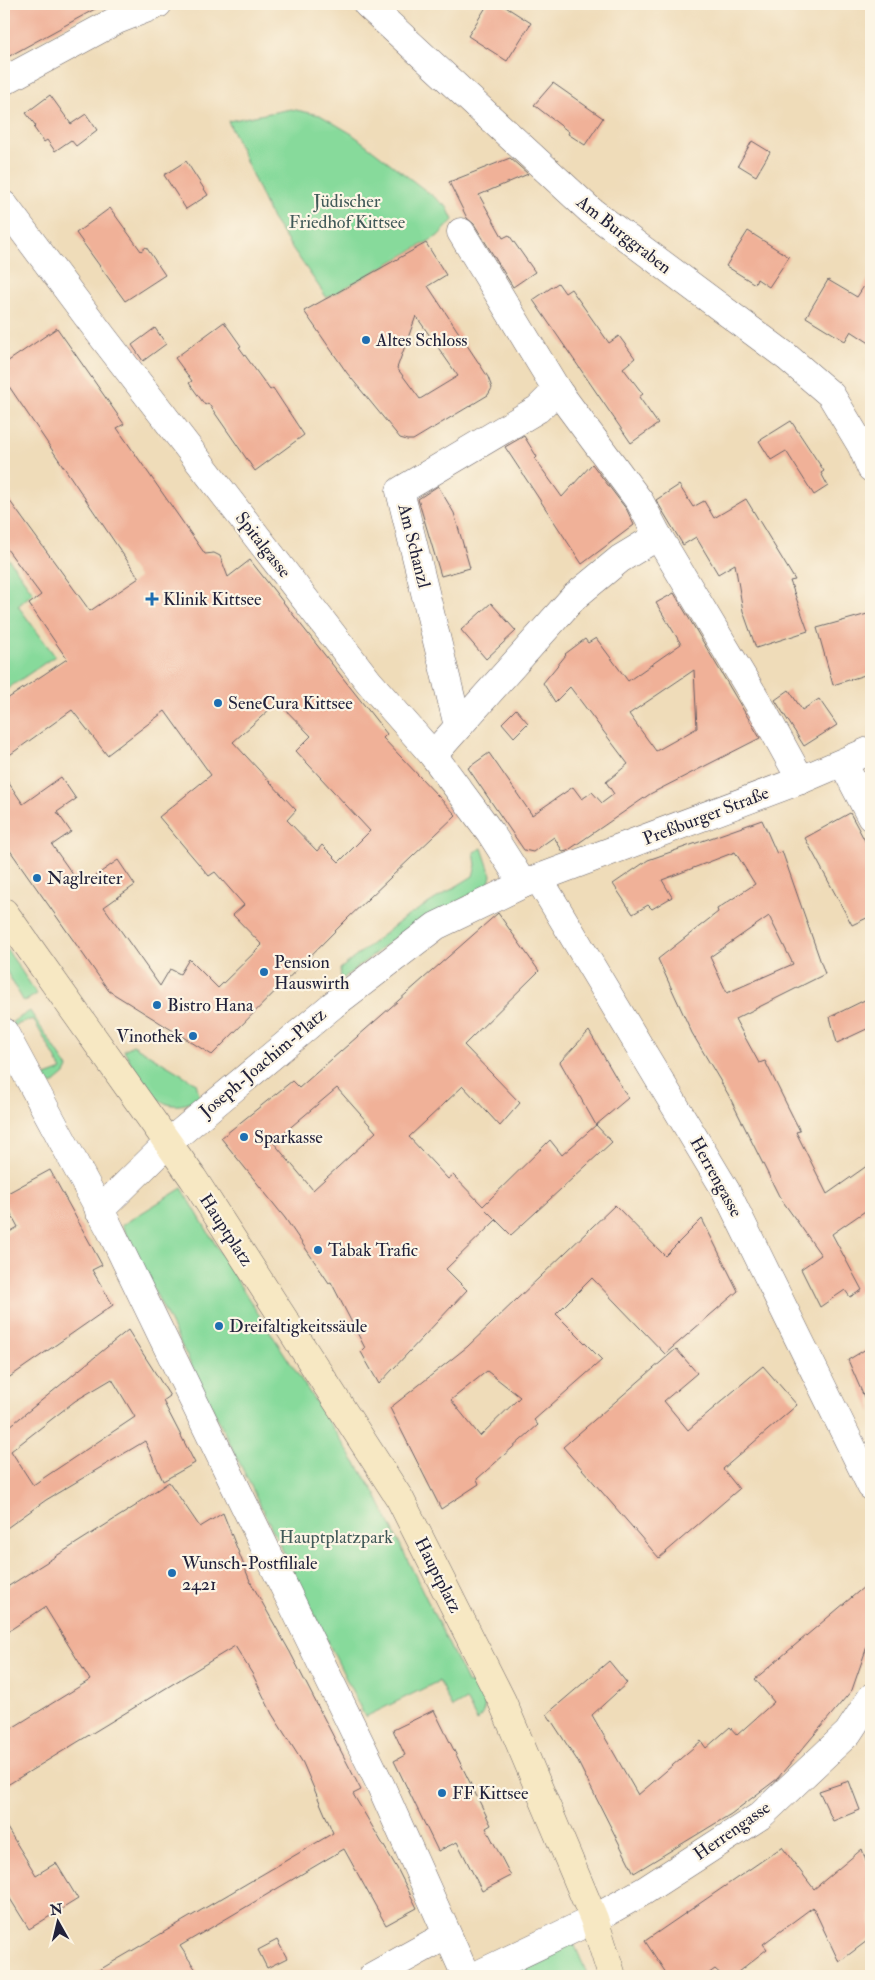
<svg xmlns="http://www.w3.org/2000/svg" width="875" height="1980" viewBox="0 0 875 1980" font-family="'IM FELL Double Pica',serif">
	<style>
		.green { fill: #87da9b; stroke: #547e6b }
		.building { fill: #f0b198; fill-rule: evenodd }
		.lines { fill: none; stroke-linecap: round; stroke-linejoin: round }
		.street-casing { stroke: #6a6367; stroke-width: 29 }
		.secondary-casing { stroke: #6a6367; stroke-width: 29 }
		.street { stroke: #fff; stroke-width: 28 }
		.secondary { stroke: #f7e8c3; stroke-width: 28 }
		.poi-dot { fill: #1f6fb2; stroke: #fcf5e5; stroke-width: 2 }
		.labels { text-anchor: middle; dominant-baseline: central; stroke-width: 4.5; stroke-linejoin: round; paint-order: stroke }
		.park-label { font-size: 18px; fill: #405958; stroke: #fcf5e5 }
		.street-label { font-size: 18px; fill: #22223b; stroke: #fcf5e5 }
		.poi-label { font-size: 18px; fill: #22223b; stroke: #fcf5e5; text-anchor: start }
	</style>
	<rect width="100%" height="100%" fill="#fcf5e5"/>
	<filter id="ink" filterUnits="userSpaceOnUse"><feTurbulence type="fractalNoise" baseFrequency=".02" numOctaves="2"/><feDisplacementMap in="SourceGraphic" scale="10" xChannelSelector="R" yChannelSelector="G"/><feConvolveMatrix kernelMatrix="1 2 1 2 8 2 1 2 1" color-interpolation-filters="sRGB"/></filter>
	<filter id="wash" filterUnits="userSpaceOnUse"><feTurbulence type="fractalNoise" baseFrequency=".0096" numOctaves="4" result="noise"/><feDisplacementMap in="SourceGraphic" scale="20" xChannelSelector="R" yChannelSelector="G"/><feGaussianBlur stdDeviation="1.12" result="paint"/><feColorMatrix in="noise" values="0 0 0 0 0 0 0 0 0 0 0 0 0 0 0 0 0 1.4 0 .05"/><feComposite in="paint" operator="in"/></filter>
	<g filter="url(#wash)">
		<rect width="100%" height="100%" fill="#efdcb9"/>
		<g class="green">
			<polygon points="291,109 320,115 352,134 447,207 453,220 438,236 327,298 272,219 228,121"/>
			<polygon points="8,558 33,593 18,606 55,656 4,691 4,560"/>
			<polygon points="482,848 491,875 489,884 400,934 341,980 340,969 403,919 473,876 476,865 474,852"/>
			<polygon points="4,945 37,994 24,1002 4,967"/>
			<polygon points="30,1011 68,1068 65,1074 52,1085 43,1077 62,1070 33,1019 13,1026 12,1022"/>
			<path d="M133,1045L196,1083L200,1098C157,1122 142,1081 124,1050Z"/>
			<path d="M182,1188L239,1284L375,1493L468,1684L479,1679C484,1696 490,1707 477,1721L466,1700L452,1708L439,1681L365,1717L122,1225Z"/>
			<polygon points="573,1941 588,1976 508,1976 515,1966"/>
		</g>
		<g id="blocks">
			<g class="building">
				<polygon points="4,4 104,4 4,59"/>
				<polygon points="488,4 501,4 531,23 507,61 468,36"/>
				<polygon points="553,83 603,118 585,145 568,134 569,132 534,105"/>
				<polygon points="50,95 71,124 86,114 97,130 76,146 71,140 55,151 47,140 44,142 34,128 36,126 26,113"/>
				<polygon points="752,141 770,152 756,176 738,165"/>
				<polygon points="510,158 528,174 479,195 503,238 509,235 535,272 513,287 474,224 467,218 449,182"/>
				<polygon points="186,161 208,195 186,209 164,175"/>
				<polygon points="110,208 141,251 146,247 165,275 125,301 76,233"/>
				<polygon points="748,231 789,257 769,287 757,279 755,284 726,266"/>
				<path d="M426,243L446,275L428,286L488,377L492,388L488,395L413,440H407L400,438L347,373L304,311ZM416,316L458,376L420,399L397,368Z"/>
				<polygon points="871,275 871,344 851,331 845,341 806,317 828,280 857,297"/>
				<polygon points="558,283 565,293 571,289 609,343 619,336 635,358 623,368 643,394 639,397 658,424 631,443 533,300"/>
				<polygon points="224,322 241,346 239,347 270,390 273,388 304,435 255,471 208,403 205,405 189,383 192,381 175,358"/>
				<path d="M57,328L124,424L117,428L205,554L214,553L220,556L228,577L250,560L387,734L383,738L456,815L347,919L212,1055L109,991L4,842V776L23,804L61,777L76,799L57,812L71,832L52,845L81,886L118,860L135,885L104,907L160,986L170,969L180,974L189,959L218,988L262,945L233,915L244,905L215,872L209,876L159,817L211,775L165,711L107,755L72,710L4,759V701L67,659L29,604L41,595L4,545V493L90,611L139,578L4,379V364ZM278,702L311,736L296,751L370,831L339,862L322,845L317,851L287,820L296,810L233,742Z"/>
				<polygon points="155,328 166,344 143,361 132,345"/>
				<polygon points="791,421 824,471 821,473 828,486 814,495 786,451 771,460 759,441"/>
				<polygon points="524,436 537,457 535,459 562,497 592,464 627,510 634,525 582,564 505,447"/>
				<polygon points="679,485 693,507 704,501 714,518 746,499 795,580 790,581 808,631 756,648 743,611 735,564 718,574 696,537 683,545 656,500"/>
				<polygon points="438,486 454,513 470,568 441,576 418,499"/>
				<path d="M674,593L760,738L650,794L567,851L563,852L554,837L533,852L524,850L468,768L489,753L532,815L573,787L582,799L592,792L602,803L614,794L606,782L628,764L570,687L555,702L543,683L566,655L565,654L585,639L588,643L596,638L628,681L681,644L656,603ZM694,670L697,728L656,751L629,714Z"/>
				<polygon points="491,603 516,631 486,659 461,630"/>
				<polygon points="871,613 871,673 833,685 817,628"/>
				<polygon points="789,690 802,710 819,699 837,725 804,746 775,700"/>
				<polygon points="516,709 528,723 514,737 502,723"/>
				<polygon points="850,813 871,852 871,916 852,925 805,838"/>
				<path d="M762,820L777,854L782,851L825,974L735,1019L759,1063L765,1061L800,1131L796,1132L827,1194L871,1163V1207L832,1234L862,1290L850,1297L845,1290L820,1307L801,1269L821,1255L779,1196L728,1094L692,1033L658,959L718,912L717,909L755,884L735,852L662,880L672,897L652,909L648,905L633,914L613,884L648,860ZM769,916L793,964L727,993L710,957Z"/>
				<path d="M498,913L539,971L464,1045L520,1103L500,1126L463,1086L409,1137L448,1179L453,1175L483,1206L550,1140L562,1155L596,1125L612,1142L511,1235L486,1210L496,1220L446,1269L467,1290L379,1384L361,1352L365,1348L331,1282L329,1283L285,1218L221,1138L292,1081L299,1088ZM337,1088L376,1132L313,1190L273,1142Z"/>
				<polygon points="871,997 871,1027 837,1043 830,1017"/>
				<polygon points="589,1031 628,1098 596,1125 560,1062"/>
				<polygon points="50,1170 102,1265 92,1270 113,1305 4,1381 4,1235 18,1227 4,1201 4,1195"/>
				<path d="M615,1205L665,1256L702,1219L738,1291L665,1354L592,1278L556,1314L602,1360L534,1420L538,1425L477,1479L479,1484L441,1509L390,1408L467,1347ZM487,1371L520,1397L480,1436L451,1400Z"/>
				<path d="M128,1330L170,1396L163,1401L195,1463L163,1481L145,1441L46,1500L4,1530V1431ZM112,1379L135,1417L33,1485L11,1451L75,1401Z"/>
				<polygon points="871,1346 871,1413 848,1360"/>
				<polygon points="676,1349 697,1373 664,1401 688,1430 763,1366 797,1405 723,1469 739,1489 659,1558 563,1447"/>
				<polygon points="169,1482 200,1527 223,1513 250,1581 290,1652 361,1790 353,1794 397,1868 417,1908 386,1925 344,1849 180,1946 200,1976 89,1976 333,1833 303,1763 272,1714 253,1675 235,1646 4,1787 4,1733 90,1680 45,1607 4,1634 4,1589 137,1505 136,1504"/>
				<polygon points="871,1581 871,1635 852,1690 777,1779 731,1814 634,1873 577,1760 547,1714 609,1661 627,1683 592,1715 638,1795 701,1741 706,1748 730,1727 737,1735 774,1702 755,1679"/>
				<polygon points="434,1710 491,1825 486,1828 511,1876 482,1891 457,1842 438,1851 394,1761 405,1755 393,1730"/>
				<polygon points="849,1781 860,1810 833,1821 819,1791"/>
				<polygon points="4,1823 36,1875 56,1863 78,1899 29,1929 4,1889"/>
				<polygon points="782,1847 814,1889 862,1849 871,1876 871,1938 839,1962 813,1907 763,1944 767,1949 733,1976 723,1976 715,1969 705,1976 668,1976 645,1941"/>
				<polygon points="277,1940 287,1958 267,1968 258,1950"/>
			</g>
		</g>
	</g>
	<g filter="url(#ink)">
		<use href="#blocks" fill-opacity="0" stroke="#6a6367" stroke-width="1"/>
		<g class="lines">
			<defs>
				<g id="street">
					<polyline points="367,4 591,211 787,357 831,395 861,445 871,468"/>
					<polyline points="4,81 117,20 158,4"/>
					<polyline points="4,205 102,336 369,682 433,755 490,832 523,884"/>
					<polyline points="461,232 557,390 640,502 658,536 763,711 801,780"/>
					<polyline points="458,726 400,491 538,409 557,390"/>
					<polyline points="433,755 574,597 620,559 658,536"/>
					<polyline points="843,763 871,817"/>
					<polyline points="539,879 726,1191 871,1486"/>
					<polyline points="4,1032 110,1229 380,1784 466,1976"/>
					<polyline points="99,1211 168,1143 333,1005 436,926 523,884 801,780 871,750"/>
					<polyline points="373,1976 447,1935"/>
					<polyline points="475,1976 594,1919 644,1891 760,1816 848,1733 871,1698"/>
				</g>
				<polyline id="secondary" points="4,912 193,1178 400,1499 502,1701 594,1919 612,1976"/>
			</defs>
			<use href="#street" class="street-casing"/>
			<use href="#secondary" class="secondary-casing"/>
			<use href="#street" class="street"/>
			<use href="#secondary" class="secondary"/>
		</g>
	</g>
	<g class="poi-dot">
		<circle cx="366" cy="340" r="5"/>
		<path d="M149.5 591.5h5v5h5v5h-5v5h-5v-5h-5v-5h5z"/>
		<circle cx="218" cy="703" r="5"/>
		<circle cx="37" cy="878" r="5"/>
		<circle cx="264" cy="972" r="5"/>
		<circle cx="157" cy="1005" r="5"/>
		<circle cx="193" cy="1036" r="5"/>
		<circle cx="244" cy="1137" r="5"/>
		<circle cx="318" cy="1250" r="5"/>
		<circle cx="219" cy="1326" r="5"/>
		<circle cx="172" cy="1573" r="5"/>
		<circle cx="442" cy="1793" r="5"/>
	</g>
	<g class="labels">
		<g class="park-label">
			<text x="347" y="201">Jüdischer<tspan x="347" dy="21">Friedhof Kittsee</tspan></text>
			<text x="336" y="1537">Hauptplatzpark</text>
		</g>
		<g class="street-label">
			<text transform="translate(624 235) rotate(38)">Am Burggraben</text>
			<text transform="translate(263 545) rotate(52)">Spitalgasse</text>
			<text transform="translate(414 546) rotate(76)">Am Schanzl</text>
			<text transform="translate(706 816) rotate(-21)">Preßburger Straße</text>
			<text transform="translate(263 1063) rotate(-40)">Joseph-Joachim-Platz</text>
			<text transform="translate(716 1177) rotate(61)">Herrengasse</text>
			<text transform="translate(226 1230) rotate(57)">Hauptplatz</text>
			<text transform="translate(438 1575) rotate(63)">Hauptplatz</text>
			<text transform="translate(732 1831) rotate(-35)">Herrengasse</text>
		</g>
		<g class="poi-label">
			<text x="376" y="340">Altes Schloss</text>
			<text x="163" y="599">Klinik Kittsee</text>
			<text x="228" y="703">SeneCura Kittsee</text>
			<text x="47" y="878">Naglreiter</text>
			<text x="274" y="962">Pension<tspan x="274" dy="21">Hauswirth</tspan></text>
			<text x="167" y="1005">Bistro Hana</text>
			<text x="183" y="1036" text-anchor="end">Vinothek</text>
			<text x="254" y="1137">Sparkasse</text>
			<text x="328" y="1250">Tabak Trafic</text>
			<text x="229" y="1326">Dreifaltigkeitssäule</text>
			<text x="182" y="1563">Wunsch-Postfiliale<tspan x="182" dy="21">2421</tspan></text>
			<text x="452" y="1793">FF Kittsee</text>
		</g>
	</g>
	<rect width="875" height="1980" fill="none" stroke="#fcf5e5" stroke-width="20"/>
	<g transform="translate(58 1922) rotate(352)" stroke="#fcf5e5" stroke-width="4" paint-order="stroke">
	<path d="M0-4L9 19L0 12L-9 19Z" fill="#22223b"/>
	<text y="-8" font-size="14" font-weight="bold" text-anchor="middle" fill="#22223b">N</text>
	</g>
</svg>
